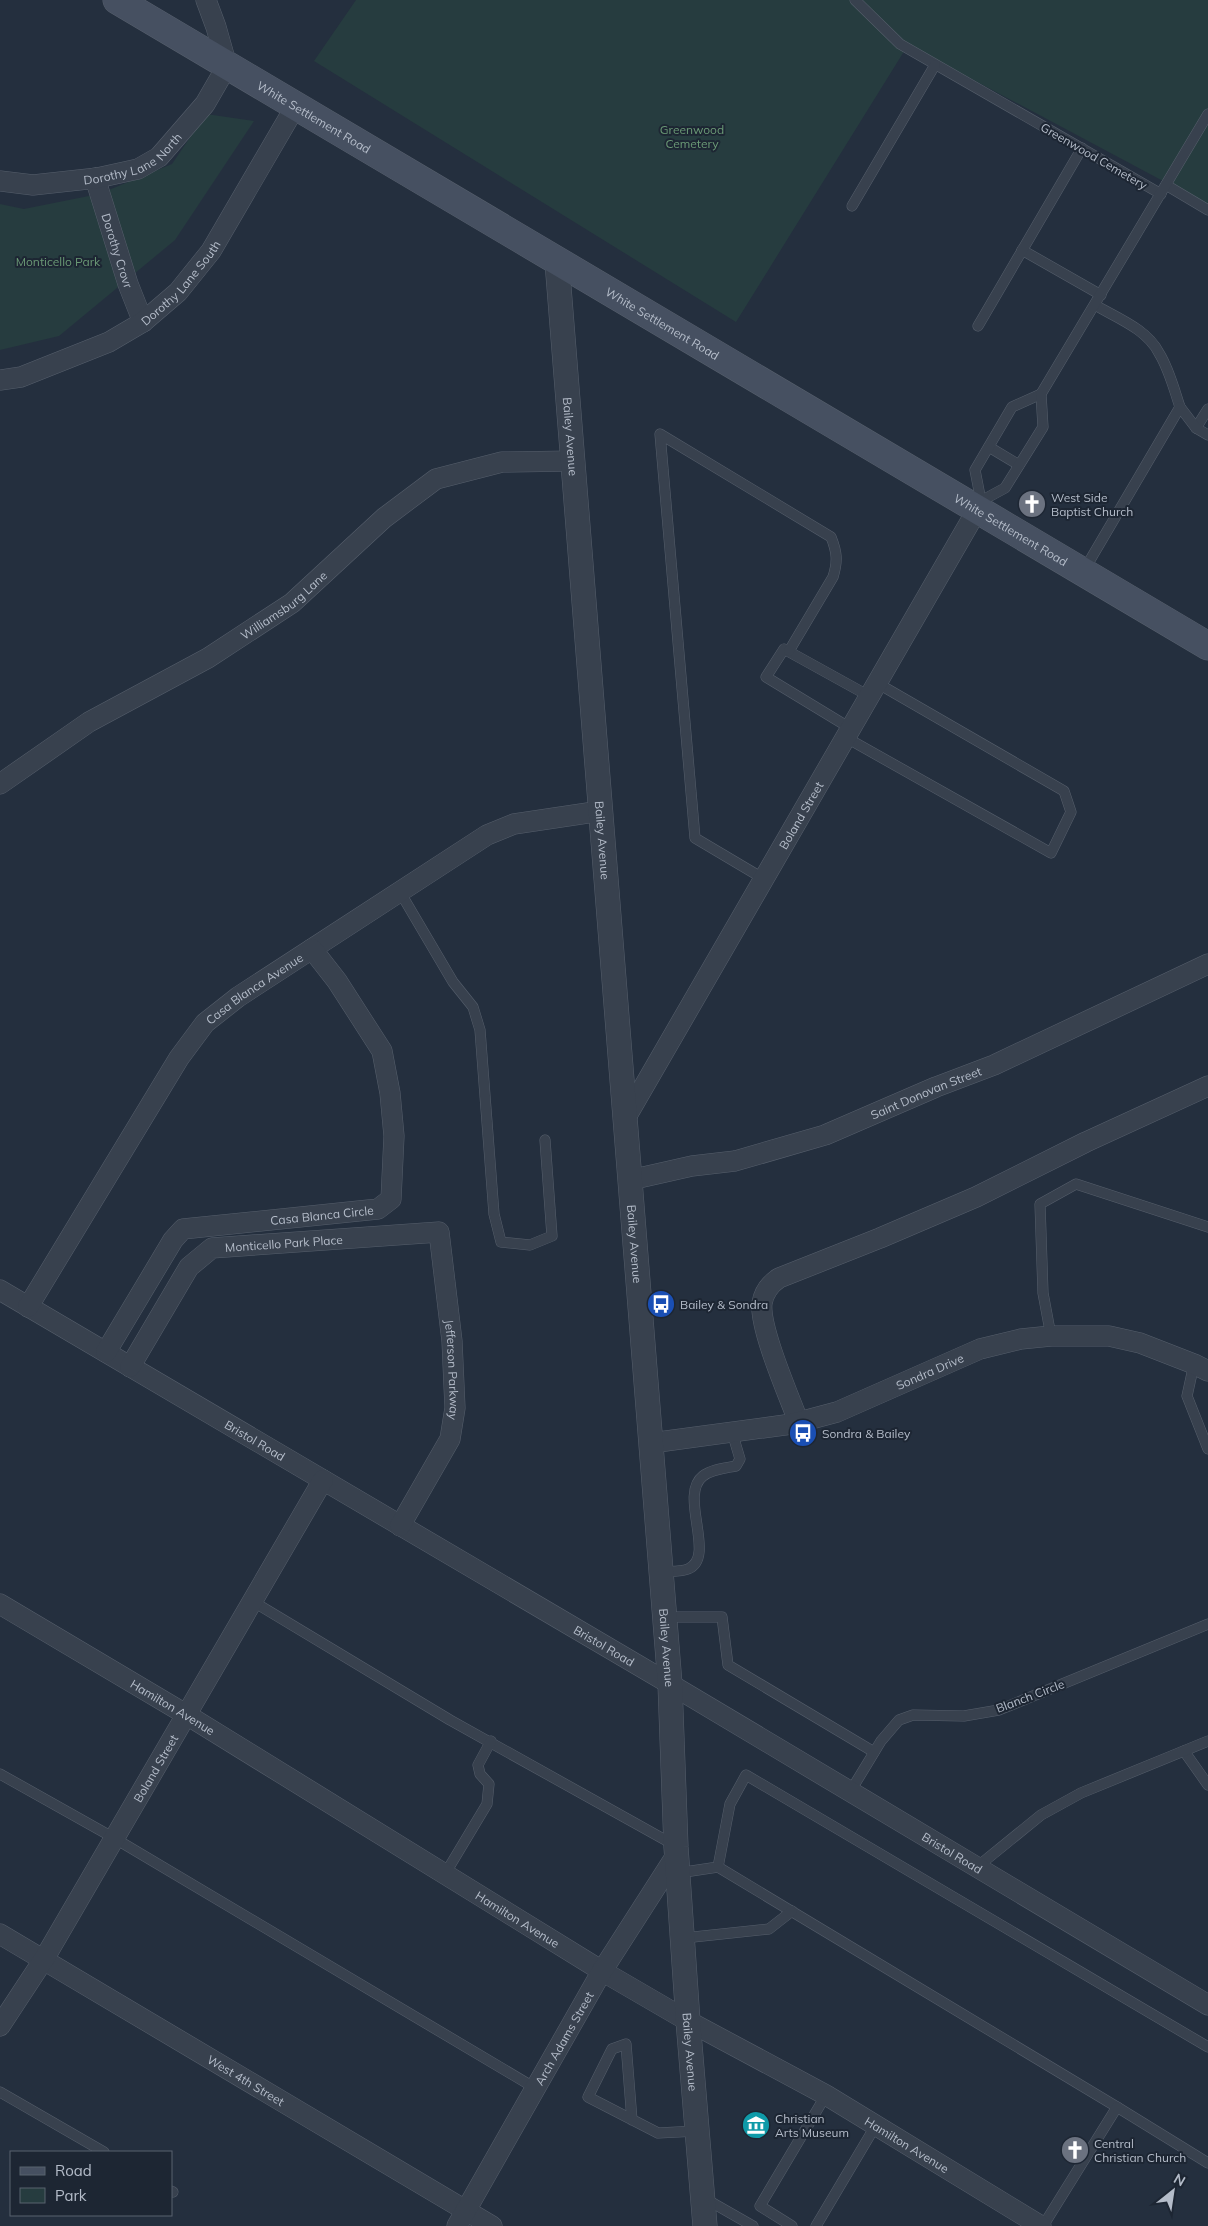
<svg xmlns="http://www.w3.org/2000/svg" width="1208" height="2226" viewBox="0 0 1208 2226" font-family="Mulish,sans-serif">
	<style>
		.green { fill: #263c3f }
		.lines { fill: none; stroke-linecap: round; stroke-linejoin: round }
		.service-casing { stroke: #565f6c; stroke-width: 11 }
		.minor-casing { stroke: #565f6c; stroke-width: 21 }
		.tertiary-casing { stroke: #565f6c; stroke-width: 25 }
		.secondary-casing { stroke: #565f6c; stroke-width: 29 }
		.service { stroke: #38414e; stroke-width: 10 }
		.minor { stroke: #38414e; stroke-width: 20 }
		.tertiary { stroke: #38414e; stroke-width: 24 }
		.secondary { stroke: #465061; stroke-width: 28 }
		.labels { text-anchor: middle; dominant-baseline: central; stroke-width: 4; stroke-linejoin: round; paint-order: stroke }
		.street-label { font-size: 12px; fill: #b4bcc9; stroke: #1d2633 }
		.park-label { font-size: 12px; fill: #6b9a76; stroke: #1d2633 }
		.poi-label { font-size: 12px; fill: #b4bcc9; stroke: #1d2633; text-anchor: start }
	</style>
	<rect width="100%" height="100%" fill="#242f3e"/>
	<g class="green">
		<polygon points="356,0 1208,0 1208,205 908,45 736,322 314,61"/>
		<polygon points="206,114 254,121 175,240 59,336 0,350 0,204 24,209 99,194 172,164"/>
	</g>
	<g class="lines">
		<defs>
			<g id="service">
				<polyline points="855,0 900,44 1161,194"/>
				<polyline points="1166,185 1208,210"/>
				<polyline points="852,206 935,65"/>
				<polyline points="1022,250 1101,295"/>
				<path d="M1095,305C1117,318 1147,329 1159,353C1169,369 1174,389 1180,407"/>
				<polyline points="978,326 1082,148"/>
				<polyline points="1196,428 1208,409"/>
				<polyline points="989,447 1019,465"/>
				<polyline points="981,501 975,470 1012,407 1041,394"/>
				<polyline points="977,508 981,501 1005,488 1043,427 1041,394 1208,114"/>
				<polyline points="1083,572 1180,407 1196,428 1208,435"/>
				<polyline points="850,728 766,677 784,649 869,696"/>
				<polyline points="845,737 1051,853 1071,812 1064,791 877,683"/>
				<path d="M764,879L695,838L660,434L831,537C837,552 838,561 833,577L789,651"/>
				<polyline points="400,892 453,982 473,1007 480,1030 494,1214 501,1242 530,1245 552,1236 545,1140"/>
				<polyline points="1051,1336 1043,1293 1040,1204 1076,1184 1208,1227"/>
				<polyline points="1194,1364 1187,1396 1208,1449"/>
				<path d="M661,1572C669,1571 681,1572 688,1569C717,1557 678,1495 703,1476C712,1469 726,1468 736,1466L740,1459L732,1432"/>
				<polyline points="252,1601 450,1720 676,1846"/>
				<polyline points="664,1617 722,1617 728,1665 874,1752"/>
				<polyline points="1184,1751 1208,1785"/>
				<polyline points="0,1774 114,1838 535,2088"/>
				<polyline points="850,1792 881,1741 899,1720 913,1715 964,1716 999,1710 1208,1624"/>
				<polyline points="718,1867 1117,2107"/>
				<polyline points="977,1867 1041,1815 1081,1793 1208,1741"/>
				<polyline points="678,1873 718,1867 730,1804 746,1775 1208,2047"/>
				<polyline points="445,1874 487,1804 489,1784 480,1774 478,1765 491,1741"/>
				<polyline points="684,1938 769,1929 792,1911"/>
				<polyline points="0,2092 104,2152"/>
				<polyline points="632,2120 626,2044 612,2049 588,2097 658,2133 697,2131"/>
				<polyline points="171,2191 173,2192"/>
				<polyline points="704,2198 753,2226"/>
				<polyline points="792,2226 760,2206 826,2095"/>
				<polyline points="816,2226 876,2125"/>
				<polyline points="1043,2226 1117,2107 1208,2163"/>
			</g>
			<g id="minor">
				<path id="s1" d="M95,178L128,284L143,322"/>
				<path id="s2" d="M0,181L33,185L97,178L138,169L159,157L205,104L227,66L216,27L206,0"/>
				<path id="s3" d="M0,380L21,377L109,342L143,322L178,292L211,251L295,107"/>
				<path id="s4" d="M0,784L89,722L208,658L292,603L384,518L436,479L502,462L573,461"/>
				<path id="s5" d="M625,1119L977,510"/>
				<path id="s6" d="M630,1180L692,1166L735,1161L825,1135L936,1087L994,1065L1208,964"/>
				<path id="s7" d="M0,1290L670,1684L1208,2005"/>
				<path id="s8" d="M28,1307L179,1058L205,1023L238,997L487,835L514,824L601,811"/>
				<path id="s9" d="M106,1352L173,1240L183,1229L378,1209L391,1199L394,1136L390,1093L382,1051L337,981L312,949"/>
				<path id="s10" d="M130,1367L189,1267L212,1248L439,1232L452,1341L455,1408L450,1439L400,1526"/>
				<path d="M799,1423C789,1396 759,1328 762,1303C764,1292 770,1284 779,1278L880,1238L976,1197L1086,1142L1208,1086"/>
				<path id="s11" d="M651,1443L792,1424L837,1412L980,1349L1021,1339L1051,1336H1109L1140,1343L1194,1364L1208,1371"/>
				<path id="s12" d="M0,1604L187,1715L602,1971L688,2021L826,2095L1041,2226"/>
				<path id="s13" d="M0,1934L492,2226"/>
				<path id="s14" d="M0,2026L44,1959L323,1480"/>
				<path id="s15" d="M457,2226L602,1971L677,1854"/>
			</g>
			<g id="tertiary">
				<path id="s16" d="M557,262L670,1684L676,1847L688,2021L705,2226"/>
			</g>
			<g id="secondary">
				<path id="s17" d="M117,0L1208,646"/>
			</g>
		</defs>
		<use href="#service" class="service-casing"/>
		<use href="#minor" class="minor-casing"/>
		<use href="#tertiary" class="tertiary-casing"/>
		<use href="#secondary" class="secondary-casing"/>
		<use href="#service" class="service"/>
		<use href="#minor" class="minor"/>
		<use href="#tertiary" class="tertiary"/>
		<use href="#secondary" class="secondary"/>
	</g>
	<defs>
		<symbol id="church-disc" viewBox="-11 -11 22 22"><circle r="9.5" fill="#6b7280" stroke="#1d2633"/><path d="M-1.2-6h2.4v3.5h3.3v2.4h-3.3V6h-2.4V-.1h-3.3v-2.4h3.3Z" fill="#fff"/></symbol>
		<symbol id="bus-disc" viewBox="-11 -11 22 22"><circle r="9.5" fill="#1a4fb4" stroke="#1d2633"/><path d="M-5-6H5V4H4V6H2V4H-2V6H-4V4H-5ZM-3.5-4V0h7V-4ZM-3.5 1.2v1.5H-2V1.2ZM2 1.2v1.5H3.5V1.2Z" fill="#fff"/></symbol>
		<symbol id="museum-disc" viewBox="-11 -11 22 22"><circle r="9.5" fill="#0f9aa8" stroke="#1d2633"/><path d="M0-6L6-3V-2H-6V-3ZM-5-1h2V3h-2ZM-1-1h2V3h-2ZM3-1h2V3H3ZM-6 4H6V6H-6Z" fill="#fff"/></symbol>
	</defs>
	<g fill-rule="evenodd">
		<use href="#church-disc" x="1016" y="488" width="32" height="32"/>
		<use href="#bus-disc" x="645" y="1288" width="32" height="32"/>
		<use href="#bus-disc" x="787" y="1417" width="32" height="32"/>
		<use href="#museum-disc" x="740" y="2109" width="32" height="32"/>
		<use href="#church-disc" x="1059" y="2134" width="32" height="32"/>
	</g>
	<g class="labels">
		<g class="street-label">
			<text stroke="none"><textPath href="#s17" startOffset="229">White Settlement Road</textPath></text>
			<text stroke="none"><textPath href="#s2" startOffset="139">Dorothy Lane North</textPath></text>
			<text transform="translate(1094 156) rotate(30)">Greenwood Cemetery</text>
			<text stroke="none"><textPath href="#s1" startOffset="76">Dorothy Crovr</textPath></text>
			<text stroke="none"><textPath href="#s3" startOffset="210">Dorothy Lane South</textPath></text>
			<text stroke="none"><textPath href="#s17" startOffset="634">White Settlement Road</textPath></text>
			<text stroke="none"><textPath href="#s16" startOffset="175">Bailey Avenue</textPath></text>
			<text stroke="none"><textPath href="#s17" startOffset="1039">White Settlement Road</textPath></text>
			<text stroke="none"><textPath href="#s4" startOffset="336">Williamsburg Lane</textPath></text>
			<text stroke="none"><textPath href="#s5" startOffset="351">Boland Street</textPath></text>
			<text stroke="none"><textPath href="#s16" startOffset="580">Bailey Avenue</textPath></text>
			<text stroke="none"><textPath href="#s8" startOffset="395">Casa Blanca Avenue</textPath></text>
			<text stroke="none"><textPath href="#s6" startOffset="310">Saint Donovan Street</textPath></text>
			<text stroke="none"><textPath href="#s9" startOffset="285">Casa Blanca Circle</textPath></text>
			<text stroke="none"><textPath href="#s10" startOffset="218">Monticello Park Place</textPath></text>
			<text stroke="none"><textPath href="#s16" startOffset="985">Bailey Avenue</textPath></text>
			<text stroke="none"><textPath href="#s10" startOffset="512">Jefferson Parkway</textPath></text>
			<text stroke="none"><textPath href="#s11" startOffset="290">Sondra Drive</textPath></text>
			<text stroke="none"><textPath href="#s7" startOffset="296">Bristol Road</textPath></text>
			<text stroke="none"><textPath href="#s7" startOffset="701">Bristol Road</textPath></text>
			<text stroke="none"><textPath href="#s16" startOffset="1390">Bailey Avenue</textPath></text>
			<text transform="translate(1030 1696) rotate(-21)">Blanch Circle</text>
			<text stroke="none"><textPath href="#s12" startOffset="201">Hamilton Avenue</textPath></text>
			<text stroke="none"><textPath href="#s14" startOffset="301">Boland Street</textPath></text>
			<text stroke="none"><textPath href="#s7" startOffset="1106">Bristol Road</textPath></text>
			<text stroke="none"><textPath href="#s12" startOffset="606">Hamilton Avenue</textPath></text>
			<text stroke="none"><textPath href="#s15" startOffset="216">Arch Adams Street</textPath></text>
			<text stroke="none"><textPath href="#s16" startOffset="1795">Bailey Avenue</textPath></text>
			<text stroke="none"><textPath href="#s13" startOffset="286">West 4th Street</textPath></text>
			<text stroke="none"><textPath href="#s12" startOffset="1056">Hamilton Avenue</textPath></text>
		</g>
		<g class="park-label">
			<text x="692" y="129">Greenwood<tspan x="692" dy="14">Cemetery</tspan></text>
			<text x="58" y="261">Monticello Park</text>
		</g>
		<g class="poi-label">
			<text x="1051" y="497">West Side<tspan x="1051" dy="14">Baptist Church</tspan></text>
			<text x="680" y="1304">Bailey &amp; Sondra</text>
			<text x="822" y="1433">Sondra &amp; Bailey</text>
			<text x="775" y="2118">Christian<tspan x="775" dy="14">Arts Museum</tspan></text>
			<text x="1094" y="2143">Central<tspan x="1094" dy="14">Christian Church</tspan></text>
		</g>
	</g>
	<rect x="10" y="2151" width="162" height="65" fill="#1d2633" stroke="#59626f"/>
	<rect x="20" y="2167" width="25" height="8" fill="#465061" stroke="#59626f"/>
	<text x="55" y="2176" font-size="15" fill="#b4bcc9">Road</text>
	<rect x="20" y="2188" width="25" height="15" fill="#263c3f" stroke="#59626f"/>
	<text x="55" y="2201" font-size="15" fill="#b4bcc9">Park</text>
	<g transform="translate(1173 2191) rotate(30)" stroke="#1d2633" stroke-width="4" paint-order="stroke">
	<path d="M0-4L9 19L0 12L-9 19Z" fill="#b4bcc9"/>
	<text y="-8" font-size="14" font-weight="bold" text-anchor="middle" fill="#b4bcc9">N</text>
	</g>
</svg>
